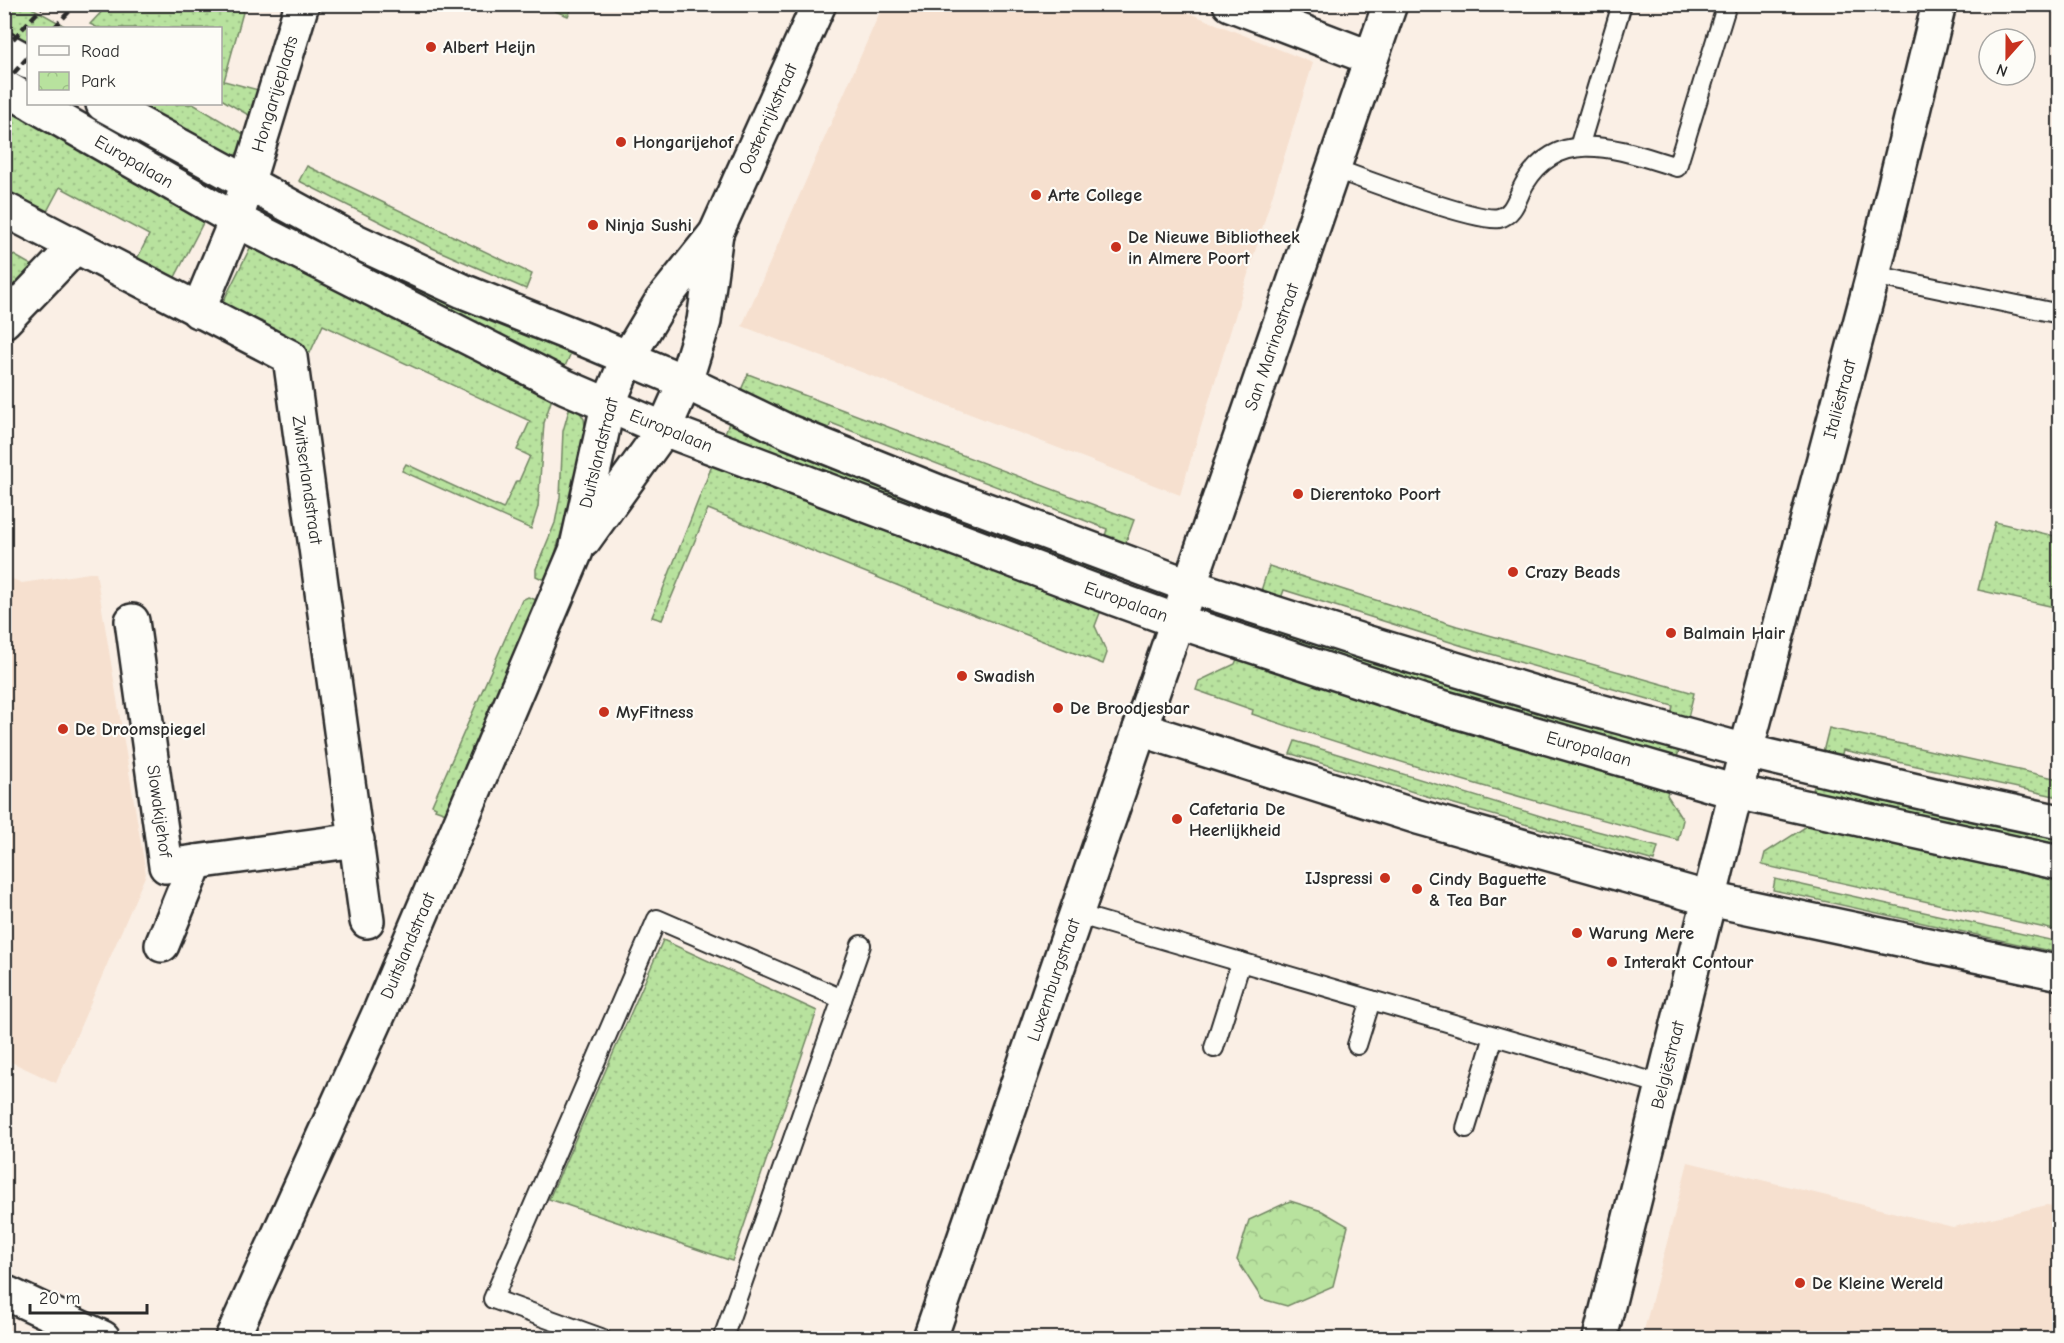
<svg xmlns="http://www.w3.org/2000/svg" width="2064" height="1343" viewBox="0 0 2064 1343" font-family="'Comic Neue',sans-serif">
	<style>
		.built { fill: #f6e0cf }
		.grass { fill: url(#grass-dots); stroke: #728664; stroke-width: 1.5 }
		.park { fill: url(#park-crowns); stroke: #728664; stroke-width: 1.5 }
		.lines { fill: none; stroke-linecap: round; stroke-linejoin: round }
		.lane-casing { stroke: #2b2b2b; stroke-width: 22 }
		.street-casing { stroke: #2b2b2b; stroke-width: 38 }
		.secondary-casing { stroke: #2b2b2b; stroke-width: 38 }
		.lane { stroke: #fdfcf7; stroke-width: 18 }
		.street { stroke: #fdfcf7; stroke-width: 33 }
		.secondary { stroke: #fdfcf7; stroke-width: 33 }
		.rail { stroke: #2b2b2b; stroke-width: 4.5; stroke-dasharray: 9 4.5; stroke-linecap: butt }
		.poi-dot { fill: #c8321e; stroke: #fdfcf7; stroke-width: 2 }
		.labels { text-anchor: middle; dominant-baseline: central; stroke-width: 4.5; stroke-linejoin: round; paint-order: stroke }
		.poi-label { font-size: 18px; font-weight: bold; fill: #2b2b2b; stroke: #fdfcf7; text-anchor: start }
		.street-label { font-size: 18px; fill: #2b2b2b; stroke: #fdfcf7 }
	</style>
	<defs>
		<pattern id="grass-dots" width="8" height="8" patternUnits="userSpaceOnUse" patternTransform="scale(1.5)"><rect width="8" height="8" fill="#b8e29e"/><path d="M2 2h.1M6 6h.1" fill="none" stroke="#9ec288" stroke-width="1.8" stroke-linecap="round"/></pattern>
		<pattern id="park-crowns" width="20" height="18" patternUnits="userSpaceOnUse" patternTransform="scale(1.5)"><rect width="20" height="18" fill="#b8e29e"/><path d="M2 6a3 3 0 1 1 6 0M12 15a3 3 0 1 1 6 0" fill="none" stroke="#9ec288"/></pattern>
	</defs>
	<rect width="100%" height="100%" fill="#faefe5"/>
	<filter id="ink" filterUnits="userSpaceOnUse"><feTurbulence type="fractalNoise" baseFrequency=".0167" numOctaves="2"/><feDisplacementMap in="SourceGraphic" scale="12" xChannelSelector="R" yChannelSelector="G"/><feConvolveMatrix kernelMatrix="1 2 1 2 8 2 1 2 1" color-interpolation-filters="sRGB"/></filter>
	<g filter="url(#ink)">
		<g class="built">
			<polygon points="883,5 1169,5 1313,63 1180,495 742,326"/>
			<polygon points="96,572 146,874 56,1083 5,1059 5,576 22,583"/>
			<polygon points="1688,1162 1953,1227 2047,1205 2059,1207 2059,1338 1642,1338"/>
		</g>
		<g class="grass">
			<polygon points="5,4 27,5 68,28 28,28 28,45 5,31"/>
			<polygon points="108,5 245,5 224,81 262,91 250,116 221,99 220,28 98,28 90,24"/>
			<polygon points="540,5 573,5 568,16"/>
			<polygon points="132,104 193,104 247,136 233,160"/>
			<polygon points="4,105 206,217 172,283 135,263 149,235 60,187 45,215 5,193"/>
			<polygon points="307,166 532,274 526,289 430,247 299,181"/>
			<polygon points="280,215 574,346 563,371 275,228"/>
			<polygon points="254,240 555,389 544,423 538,507 531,529 402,471 406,464 503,509 516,481 519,481 530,456 517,450 530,421 323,325 310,353 220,308"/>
			<polygon points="5,250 33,266 5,297"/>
			<polygon points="748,374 1134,520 1123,550 1103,543 1107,529 831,423 825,437 738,397"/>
			<polygon points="572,399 584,419 587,441 548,579 544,580 536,576 536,569 555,523 560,497 563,431"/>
			<polygon points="732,415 1116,568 1109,587 722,441"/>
			<polygon points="713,463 1103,605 1095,626 1107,653 1103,664 909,590 708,509 662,620 652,617"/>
			<polygon points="1995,522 2059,537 2059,608 1978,590"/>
			<polygon points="1269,566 1457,626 1694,693 1686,726 1670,721 1673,706 1463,646 1284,590 1279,604 1259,597"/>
			<polygon points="528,597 539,601 446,813 435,809 436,807 432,805 522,600"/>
			<polygon points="1253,615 1681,744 1675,764 1246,634"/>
			<path d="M1240,652L1670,783L1667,795L1683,820L1678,840C1535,802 1392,762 1252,714L1253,710L1196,690L1199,681L1235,664Z"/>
			<polygon points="1829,728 2059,779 2059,797 1843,750 1839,764 1821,760"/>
			<polygon points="1295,741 1547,818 1658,847 1654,861 1423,795 1292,754 1290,754"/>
			<polygon points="1816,779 2059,833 2059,854 1811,798"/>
			<polygon points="1807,817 2059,872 2059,931 1762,865 1765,853 1804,828"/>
			<polygon points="1775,879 2059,942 2059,953 1773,890"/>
			<polygon points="663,940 817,1011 732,1261 549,1199"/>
		</g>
		<polygon class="park" points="1290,1201 1322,1211 1348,1226 1333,1286 1287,1306 1262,1299 1237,1260 1249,1220"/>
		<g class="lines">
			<defs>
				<g id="lane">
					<polyline points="1579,147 1622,4"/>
					<path d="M1333,168C1360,178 1479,223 1499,218C1515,214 1517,196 1525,183C1561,123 1625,152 1677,167L1727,4"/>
					<polyline points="1873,275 2060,314"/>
					<polyline points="1076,914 1663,1085"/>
					<polyline points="1357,1045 1371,1000"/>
					<polyline points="1214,1048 1241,962"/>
					<polyline points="1466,1128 1494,1036"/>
					<polyline points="601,1338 493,1299 657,919 842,999"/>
					<polyline points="723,1338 861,945"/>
				</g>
				<g id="street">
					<polyline points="1230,4 1371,58"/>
					<polyline points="6,210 290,357 367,921"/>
					<polyline points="198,311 236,220 302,4"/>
					<polyline points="4,321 75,247"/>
					<polyline points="584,540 664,429 685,382 704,321 716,233"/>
					<polyline points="132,621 166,866 357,840"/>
					<polyline points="1140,729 1418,817 1710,899 2060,973"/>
					<polyline points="162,945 196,862"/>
					<polyline points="4,1292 103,1338"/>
					<polyline points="232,1338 381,1009 576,551 608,405 628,357 661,302 716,233 819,4"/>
					<polyline points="930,1338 1390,4"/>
					<polyline points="1600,1338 1746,751 1873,275 1939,4"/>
				</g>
				<g id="secondary">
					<polyline points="4,49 28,62"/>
					<polyline points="4,87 28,101"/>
					<polyline points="33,104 236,220 566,387 664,429 1116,599 1177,621 1421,701 1736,792 2060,863"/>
					<polyline points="103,104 349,238 463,291 588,341 685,382 789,432 941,493 1190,586 1365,642 1551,698 1746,751 1938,796 2060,822"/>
				</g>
			</defs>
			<use href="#lane" class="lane-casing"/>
			<use href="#street" class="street-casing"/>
			<use href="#secondary" class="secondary-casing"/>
			<use href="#lane" class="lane"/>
			<use href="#street" class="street"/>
			<use href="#secondary" class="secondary"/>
			<g class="rail">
				<polyline points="54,28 76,4"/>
				<polyline points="4,49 45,4"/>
				<polyline points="4,84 28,57"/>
			</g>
		</g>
	</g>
	<g class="poi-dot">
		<circle cx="431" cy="47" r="6"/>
		<circle cx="621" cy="142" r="6"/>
		<circle cx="1036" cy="195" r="6"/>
		<circle cx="593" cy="225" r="6"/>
		<circle cx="1116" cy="247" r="6"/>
		<circle cx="1298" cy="494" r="6"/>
		<circle cx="1513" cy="572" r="6"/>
		<circle cx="1671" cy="633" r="6"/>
		<circle cx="962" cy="676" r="6"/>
		<circle cx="1058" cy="708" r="6"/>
		<circle cx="604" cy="712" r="6"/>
		<circle cx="63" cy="729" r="6"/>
		<circle cx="1177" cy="819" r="6"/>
		<circle cx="1385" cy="878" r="6"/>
		<circle cx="1417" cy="889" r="6"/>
		<circle cx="1577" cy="933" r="6"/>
		<circle cx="1612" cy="962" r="6"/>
		<circle cx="1800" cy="1283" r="6"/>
	</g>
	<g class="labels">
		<g class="poi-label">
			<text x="443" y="47">Albert Heijn</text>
			<text x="633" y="142">Hongarijehof</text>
			<text x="1048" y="195">Arte College</text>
			<text x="605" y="225">Ninja Sushi</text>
			<text x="1128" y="237">De Nieuwe Bibliotheek<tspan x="1128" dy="21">in Almere Poort</tspan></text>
			<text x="1310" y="494">Dierentoko Poort</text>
			<text x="1525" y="572">Crazy Beads</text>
			<text x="1683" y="633">Balmain Hair</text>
			<text x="974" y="676">Swadish</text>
			<text x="1070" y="708">De Broodjesbar</text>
			<text x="616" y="712">MyFitness</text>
			<text x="75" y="729">De Droomspiegel</text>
			<text x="1189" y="809">Cafetaria De<tspan x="1189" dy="21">Heerlijkheid</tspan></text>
			<text x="1373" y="878" text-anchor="end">IJspressi</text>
			<text x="1429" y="879">Cindy Baguette<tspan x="1429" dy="21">&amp; Tea Bar</tspan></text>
			<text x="1589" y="933">Warung Mere</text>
			<text x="1624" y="962">Interakt Contour</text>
			<text x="1812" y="1283">De Kleine Wereld</text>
		</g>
		<g class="street-label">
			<text transform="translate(275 94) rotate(-73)">Hongarijeplaats</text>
			<text transform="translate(768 119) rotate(-66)">Oostenrijkstraat</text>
			<text transform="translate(134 162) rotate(30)">Europalaan</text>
			<text transform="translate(1272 347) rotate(-71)">San Marinostraat</text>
			<text transform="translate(1840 399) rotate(-75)">Italiëstraat</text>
			<text transform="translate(671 431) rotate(22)">Europalaan</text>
			<text transform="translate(599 453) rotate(-76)">Duitslandstraat</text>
			<text transform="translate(307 480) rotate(82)">Zwitserlandstraat</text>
			<text transform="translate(1126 602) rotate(20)">Europalaan</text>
			<text transform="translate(1589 749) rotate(16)">Europalaan</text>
			<text transform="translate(159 811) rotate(82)">Slowakijehof</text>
			<text transform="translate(408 946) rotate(-67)">Duitslandstraat</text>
			<text transform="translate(1054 980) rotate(-71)">Luxemburgstraat</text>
			<text transform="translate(1668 1065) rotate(-76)">Belgiëstraat</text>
		</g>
	</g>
	<rect width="2064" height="1343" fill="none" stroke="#fdfcf7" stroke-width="24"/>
	<rect x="12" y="12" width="2040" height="1319" fill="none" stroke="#2b2b2b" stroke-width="2" filter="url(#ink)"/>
	<rect x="27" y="27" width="195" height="78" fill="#fdfcf7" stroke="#a9a8a5" stroke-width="1.5"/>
	<rect x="39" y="46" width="30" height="9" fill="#fdfcf7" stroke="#a9a8a5" stroke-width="1.5"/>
	<text x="81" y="57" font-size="18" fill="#2b2b2b">Road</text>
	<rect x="39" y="72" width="30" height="18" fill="url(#park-crowns)" stroke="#a9a8a5" stroke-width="1.5"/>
	<text x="81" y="87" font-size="18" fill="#2b2b2b">Park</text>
	<g transform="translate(2007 57) rotate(201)"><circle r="28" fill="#fdfcf7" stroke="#a9a8a5" stroke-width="1.5"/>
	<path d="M0-4.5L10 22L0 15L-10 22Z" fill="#c8321e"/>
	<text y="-9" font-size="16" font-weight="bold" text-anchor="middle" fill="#2b2b2b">N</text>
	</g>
	<path d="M30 1304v9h117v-9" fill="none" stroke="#2b2b2b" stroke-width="3"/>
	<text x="39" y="1304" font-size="18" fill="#2b2b2b" stroke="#fdfcf7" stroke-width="4.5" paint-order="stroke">20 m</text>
</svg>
